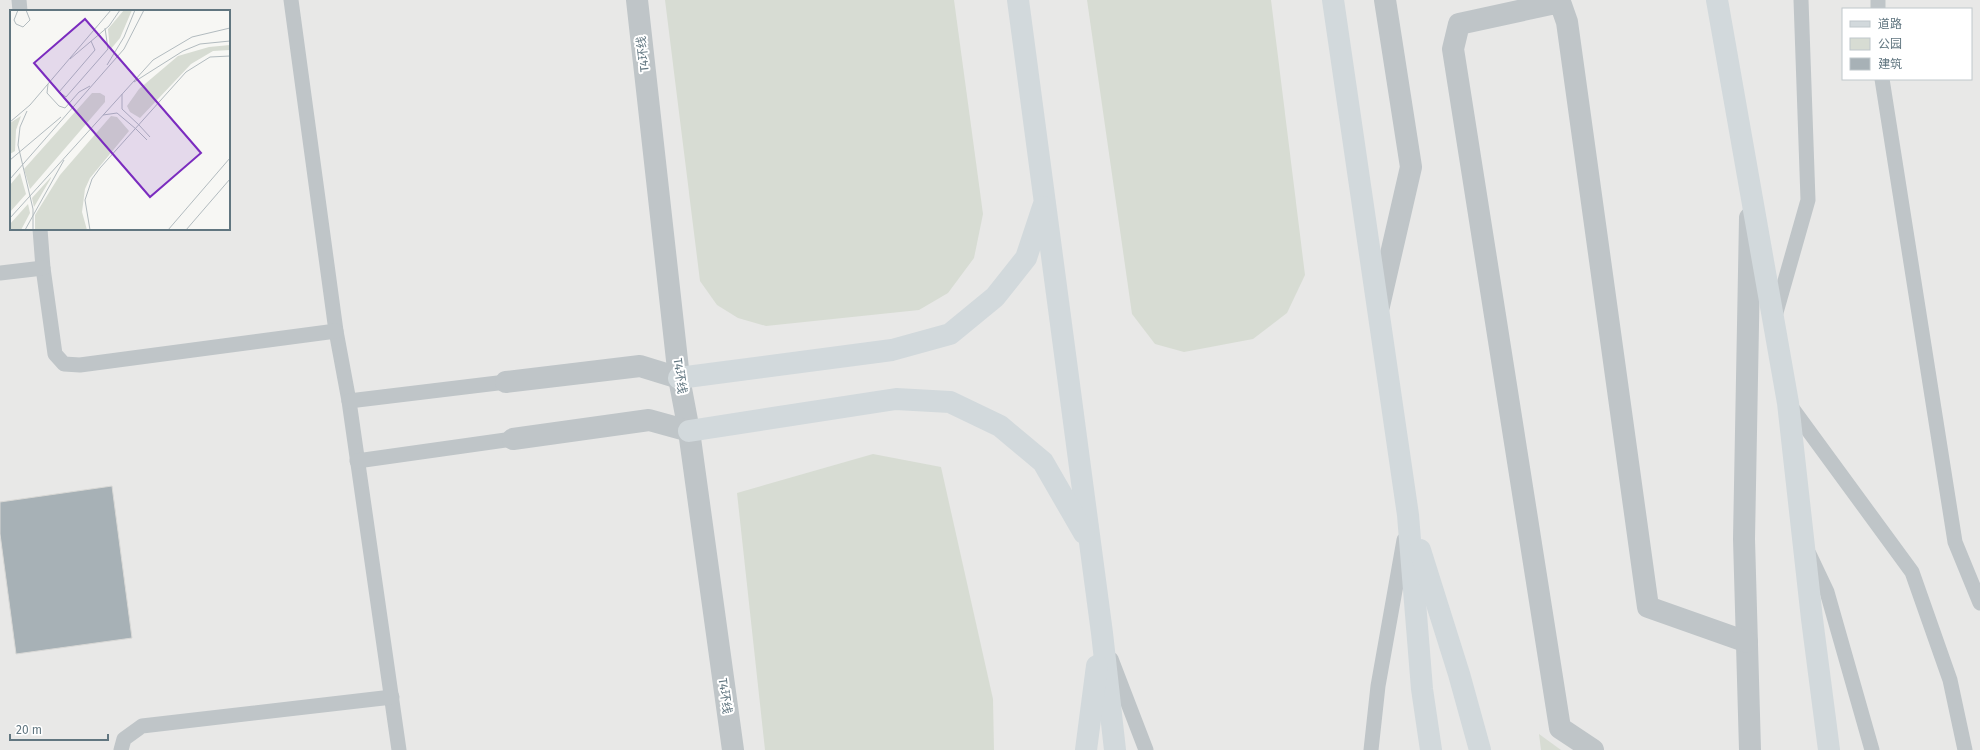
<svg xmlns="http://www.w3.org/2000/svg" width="1980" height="750" viewBox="0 0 1980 750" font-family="'Fira Sans','Noto Sans SC',sans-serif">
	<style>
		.built { fill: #e8e8e7; fill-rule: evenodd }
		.green { fill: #d7dcd3 }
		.building { fill: #a7b1b6; stroke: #d8d8d6 }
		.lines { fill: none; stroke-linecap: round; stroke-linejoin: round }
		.lane { stroke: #bfc5c8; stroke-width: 15 }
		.street { stroke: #bfc5c8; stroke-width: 22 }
		.secondary { stroke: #d2d9dc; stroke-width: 22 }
		.primary { stroke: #d2d9dc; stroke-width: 22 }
		.labels { text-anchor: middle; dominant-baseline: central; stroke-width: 4; stroke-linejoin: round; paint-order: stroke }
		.street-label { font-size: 12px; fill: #617680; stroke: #fff }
		.inset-road { fill: none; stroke: #b2bbbf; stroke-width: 1 }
		.view { fill: #7b2cbf; fill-opacity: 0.15; stroke: #7b2cbf; stroke-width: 2 }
		.inset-edge { fill: none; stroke: #617680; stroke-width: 2 }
	</style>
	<rect width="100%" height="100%" fill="#f7f7f4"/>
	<path class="built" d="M0,0H1980V750H0ZM1843,9H1971V79H1843ZM11,11H229V229H11Z"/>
	<g class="green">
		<polygon points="665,0 954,0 983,214 974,258 948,293 919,310 766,326 738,318 717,305 700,281"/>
		<polygon points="1087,0 1271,0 1305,275 1287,313 1253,339 1184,352 1155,344 1132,314"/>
		<polygon points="873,454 941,467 993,699 994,750 765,750 737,493"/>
		<polygon points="1539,734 1561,750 1541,750"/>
	</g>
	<polygon class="building" points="112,486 132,638 16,654 0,534 0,502"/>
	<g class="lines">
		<g class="lane">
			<polyline points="19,0 20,11"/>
			<polyline points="291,0 336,331 349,401 399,750"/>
			<polyline points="1878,0 1878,9"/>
			<polyline points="1882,79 1955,542 1980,603"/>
			<polyline points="40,229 43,268 55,354 64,364 80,365 336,331"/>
			<polyline points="0,273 43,268"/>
			<polyline points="1775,316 1808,200 1801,0"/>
			<polyline points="349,401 506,382"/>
			<polyline points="1789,404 1912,572 1950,680 1965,750"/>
			<polyline points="357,461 513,439"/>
			<polyline points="1809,554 1827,592 1872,750"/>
			<polyline points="1111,659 1146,750"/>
			<polyline points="121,750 124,739 142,726 392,697"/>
			<polyline points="1371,750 1378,686 1404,540"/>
		</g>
		<g class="street">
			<polyline points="637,0 679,378 689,431 733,750"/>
			<polyline points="1750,218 1744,539 1750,750"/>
			<polyline points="1379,306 1411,167 1385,0"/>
			<polyline points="506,382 640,366 679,378"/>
			<polyline points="513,439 649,420 689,431"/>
			<polyline points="1593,750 1560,728 1453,49 1459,24 1560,2 1567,22 1648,607 1747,642"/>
		</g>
		<polyline class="secondary" points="1717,0 1788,403 1812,619 1829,750"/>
		<g class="primary">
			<polyline points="1018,0 1102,633 1115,750"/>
			<polyline points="1333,0 1408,515 1422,689 1431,750"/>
			<polyline points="679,378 892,350 950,334 995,297 1026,258 1043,207"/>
			<polyline points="689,431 896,399 950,402 1000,426 1043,462 1084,533"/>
			<polyline points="1420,550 1459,674 1480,750"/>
			<polyline points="1086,750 1097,666"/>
		</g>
	</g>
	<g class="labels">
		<g class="street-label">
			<text transform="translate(643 54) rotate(-96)">T4环线</text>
			<text transform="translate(680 376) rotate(82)">T4环线</text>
			<text transform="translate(725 696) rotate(82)">T4环线</text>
		</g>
	</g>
	<g transform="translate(10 10)">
		<rect width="220" height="220" fill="#f7f7f4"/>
		<path d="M114,0H122L110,28L100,40L98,19ZM220,35V40L203,41L181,54L130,108L120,102L117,96L129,79L168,46L199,37ZM82,83H90L95,86V92L20,179L14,159ZM11,106L6,120L5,141L0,144V113ZM101,106L107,107L119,121L80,168L75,179L72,202L77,220H25V205L50,165ZM10,163L16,184L0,202V175ZM41,167V168L24,197L22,188ZM18,194L20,203L11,220H0V214Z" fill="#d7dcd3"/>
		<path class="inset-road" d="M8,0L4,10L6,14L13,17L20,10L16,0M81,31L85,40L49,82L56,87L98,39L95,18M60,49L99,16L110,0M97,55L114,27L125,0M124,72L173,41L190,34L220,31M38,74L37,83L49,96L55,98L69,82L80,76M112,84V99L129,115M17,101L10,117L8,135L23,199V220M93,105L107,103L126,119M0,112L20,95L101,0M129,115L140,127M126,119L137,130M0,150L51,107M0,169L114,39L134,0M0,208L143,50L182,27L220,18M15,220L54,150M80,220L75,190L82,169L90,158L176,62L200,47L220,46M158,220L220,148M176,220L220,169"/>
		<path class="view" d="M75,9L191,143L140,187L24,53Z"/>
		<rect width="220" height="220" class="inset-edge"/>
	</g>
	<rect x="1842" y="8" width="130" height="72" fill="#ffffff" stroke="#c0c8cc"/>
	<rect x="1850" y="21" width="20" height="6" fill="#d2d9dc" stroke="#c0c8cc"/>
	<text x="1878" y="28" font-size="12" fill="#617680">道路</text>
	<rect x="1850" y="38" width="20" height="12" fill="#d7dcd3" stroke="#c0c8cc"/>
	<text x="1878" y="48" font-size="12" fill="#617680">公园</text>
	<rect x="1850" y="58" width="20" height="12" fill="#a7b1b6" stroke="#c0c8cc"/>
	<text x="1878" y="68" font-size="12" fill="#617680">建筑</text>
	<path d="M10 734v6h98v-6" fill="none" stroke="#617680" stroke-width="2"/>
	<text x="16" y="734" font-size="12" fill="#617680" stroke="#ffffff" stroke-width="3" paint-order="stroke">20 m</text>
</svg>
